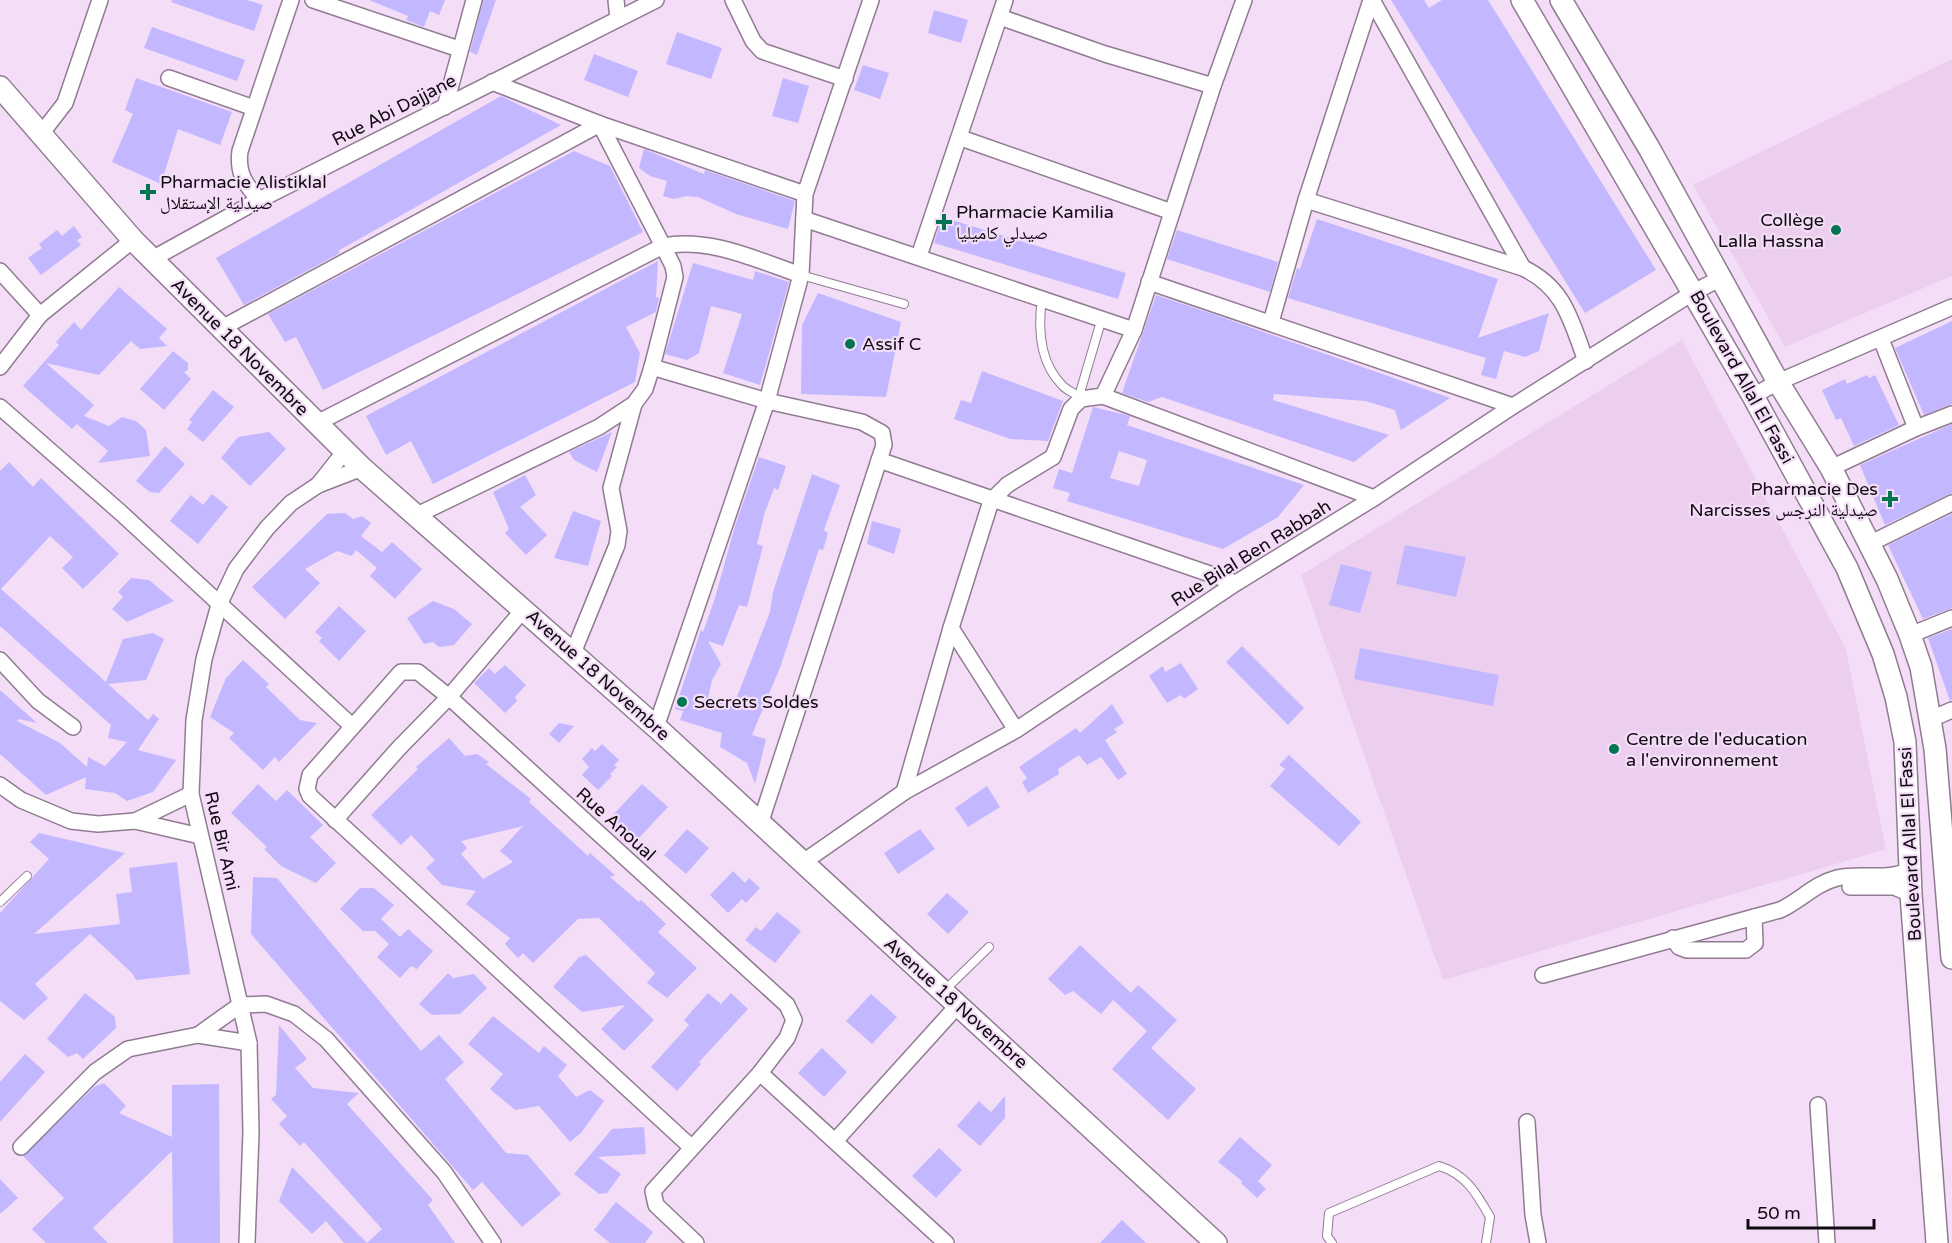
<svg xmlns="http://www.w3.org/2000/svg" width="1952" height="1243" viewBox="0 0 1952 1243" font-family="'Varela Round','Noto Naskh Arabic',sans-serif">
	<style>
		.built { fill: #eccfee }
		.building { fill: #c3b8ff; fill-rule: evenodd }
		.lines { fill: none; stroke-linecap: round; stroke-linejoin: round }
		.lane-casing { stroke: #917b93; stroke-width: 10 }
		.street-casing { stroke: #917b93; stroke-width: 18 }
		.secondary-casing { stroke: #917b93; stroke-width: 24 }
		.lane { stroke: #fff; stroke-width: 8 }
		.street { stroke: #fff; stroke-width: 15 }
		.secondary { stroke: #fff; stroke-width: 21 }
		.poi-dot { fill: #007551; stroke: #f4ddf7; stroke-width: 2 }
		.labels { text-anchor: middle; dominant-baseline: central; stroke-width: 4.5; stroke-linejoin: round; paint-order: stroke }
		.street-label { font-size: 18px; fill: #110912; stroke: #f4ddf7 }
		.poi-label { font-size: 18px; fill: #110912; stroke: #f4ddf7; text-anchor: start }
	</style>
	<rect width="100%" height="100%" fill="#f4ddf7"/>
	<g class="built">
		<polygon points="1952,59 1952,276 1785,347 1693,185"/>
		<polygon points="1682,340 1846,649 1886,849 1443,980 1301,575"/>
	</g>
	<g class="building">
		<polygon points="172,0 247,0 263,5 254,31 171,2"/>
		<polygon points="369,0 445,0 439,15 430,11 424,27 406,20 408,16"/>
		<polygon points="483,0 496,0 477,55 470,52"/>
		<polygon points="1391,0 1424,0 1429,8 1442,0 1488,0 1656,270 1585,313"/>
		<polygon points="934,10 968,20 961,43 928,33"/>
		<polygon points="152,27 245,60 237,81 144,48"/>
		<polygon points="677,32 722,48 711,79 666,64"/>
		<polygon points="594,54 638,71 628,97 584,80"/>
		<polygon points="863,65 889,73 880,99 854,90"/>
		<polygon points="136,78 232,112 220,145 178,129 161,184 112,162 133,114 125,110"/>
		<polygon points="783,78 809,86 798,123 772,116"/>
		<polygon points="501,96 561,125 338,251 340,253 244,305 216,258"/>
		<polygon points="644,149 704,174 705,170 795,201 788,229 736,214 698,197 687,196 673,199 663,196 667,181 650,176 639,168"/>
		<polygon points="574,151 610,166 643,232 323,390 296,337 285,342 268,314"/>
		<polygon points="942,217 1126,273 1118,299 934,243"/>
		<polygon points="1317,219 1498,279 1478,338 1549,313 1539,351 1525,357 1504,351 1496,379 1481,375 1486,358 1288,298 1297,268 1300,269"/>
		<polygon points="74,226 82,237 77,240 81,245 41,275 28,258 42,248 39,244 57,230 62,236"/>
		<polygon points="1177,230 1278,262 1270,292 1167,259"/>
		<polygon points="658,261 656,297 659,298 656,312 626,327 640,353 635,382 433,484 411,441 386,455 366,416"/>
		<polygon points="693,263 753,280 755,271 789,282 760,385 723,373 742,314 711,306 699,353 687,360 665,354"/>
		<polygon points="119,287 167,329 159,338 167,346 140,349 131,341 99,375 46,363 94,405 84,416 109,426 122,417 136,421 146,430 150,456 98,463 108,451 77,424 72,429 23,386 59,345 56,342 74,322 81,330"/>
		<polygon points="818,293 901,322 886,397 801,394 802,325"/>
		<polygon points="1156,295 1213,314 1450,398 1401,430 1395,410 1365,401 1274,394 1273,400 1389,435 1354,462 1162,397 1148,402 1122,393"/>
		<polygon points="1952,321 1952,404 1924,415 1895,348"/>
		<polygon points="173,351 188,363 188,370 184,372 191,379 164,410 140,389"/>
		<polygon points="982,371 1063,401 1048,441 1010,439 954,419 961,400 971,403"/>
		<polygon points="1867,375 1869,378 1875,375 1899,425 1854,446 1841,418 1836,420 1822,390 1845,379 1847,384"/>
		<polygon points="213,390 234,407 203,442 187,429 192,422 189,420"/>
		<path d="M1093,407L1130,416L1127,425L1304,485L1278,517L1223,549L1067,501L1070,493L1053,488L1059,469L1072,473ZM1119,451L1147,460L1139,486L1110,478Z"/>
		<polygon points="1952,424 1952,493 1885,525 1860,465"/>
		<polygon points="269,432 286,449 250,486 221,458 238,437"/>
		<polygon points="612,432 597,472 574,460 569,452"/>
		<polygon points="165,446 185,464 159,493 150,492 136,481"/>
		<polygon points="759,457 786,466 778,490 774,488 764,515 757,544 763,546 747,607 739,605 723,646 708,641 721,664 712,680 708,698 733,707 770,612 773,592 812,474 840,485 824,530 828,533 823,550 819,549 781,665 752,735 766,739 755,784 747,763 720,747 722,733 680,720 683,711 675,709 701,630 703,632 715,598 735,526"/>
		<polygon points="9,462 33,487 41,478 119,554 83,589 62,568 73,557 50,536 1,589 106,682 123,639 153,633 164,639 146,680 108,684 148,720 153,714 159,719 138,750 176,760 153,792 127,801 115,793 85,789 86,777 46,795 0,754 0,690 37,723 18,719 17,721 60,743 87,767 88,757 105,766 127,742 108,738 111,725 0,626 0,471"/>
		<polygon points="525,475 536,495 520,507 547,535 526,555 505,533 509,529 493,492"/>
		<polygon points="212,494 228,507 198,544 170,521 191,495 203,505"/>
		<polygon points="573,511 601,521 588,566 554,558"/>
		<polygon points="345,513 353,519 362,516 371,523 361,536 382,552 392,542 422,569 395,599 370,576 377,568 356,550 352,556 337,551 305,569 320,583 285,619 252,587 327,514"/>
		<polygon points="1952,514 1952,608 1923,619 1888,545"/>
		<polygon points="872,521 901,529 894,554 867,544"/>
		<polygon points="1405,545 1466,557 1456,597 1396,584"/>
		<polygon points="1341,564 1372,572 1360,613 1329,605"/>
		<polygon points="131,578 149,580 174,601 127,622 112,609 123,597 118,592"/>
		<polygon points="433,601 454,609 472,624 454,645 439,647 433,642 424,644 407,618"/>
		<polygon points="339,606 366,631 339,661 319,641 322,638 315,632"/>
		<polygon points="1952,629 1952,700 1950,701 1928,638"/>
		<polygon points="1242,646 1304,708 1288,725 1226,662"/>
		<polygon points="1360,648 1499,675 1493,706 1354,679"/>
		<polygon points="243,660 269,684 266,687 300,720 317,723 279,762 275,757 263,770 229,738 234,733 210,717 226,678"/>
		<polygon points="1181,663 1198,689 1184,699 1181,695 1167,703 1149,676 1163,666 1165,672"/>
		<polygon points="505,665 526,685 515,697 517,701 505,713 474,683 489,668 495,674"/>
		<polygon points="1112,704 1124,723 1114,729 1117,732 1105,740 1127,774 1118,780 1101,757 1087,765 1079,755 1058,769 1059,774 1028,793 1022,782 1027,778 1019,767 1076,728 1080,733"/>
		<polygon points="559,723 574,726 559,743 549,734"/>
		<path d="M449,738L465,756L477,754L489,762L486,764L531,799L529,802L588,856L590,853L615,875L610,877L639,902L641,900L666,924L658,932L697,968L667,998L647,983L655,973L599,918L578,919L533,963L523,953L518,958L505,944L510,938L466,904L476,891L442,885L426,868L435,860L411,835L401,845L371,815L418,769L416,767ZM523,826L500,851L513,862L483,879L461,854L467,848L461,841Z"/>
		<polygon points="602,744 619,760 614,765 617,767 610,774 612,776 598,790 582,775 589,767 582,759 592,748 595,751"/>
		<polygon points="1289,755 1361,822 1339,846 1270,786 1285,769 1279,765"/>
		<polygon points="258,784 276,801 287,790 323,825 310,837 336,863 316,883 281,866 264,849 267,847 231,813"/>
		<polygon points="642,784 668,807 636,841 610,818"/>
		<polygon points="987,786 1000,807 968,827 955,808"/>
		<polygon points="687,829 709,848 686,874 664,855"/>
		<polygon points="920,829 935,849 898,874 884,853"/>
		<polygon points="39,833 125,853 34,934 120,924 116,894 132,892 129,868 177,862 190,974 136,980 132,973 90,934 35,984 48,998 24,1020 0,1001 0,913 49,859 30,842"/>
		<polygon points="733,871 745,883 749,878 760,888 746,903 742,899 728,913 710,895"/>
		<polygon points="253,877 277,878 421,1051 439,1035 464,1062 445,1079 506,1153 528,1155 561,1194 522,1227 482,1182 473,1190 251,934"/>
		<polygon points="360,888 374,888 394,905 381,919 400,937 408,929 433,951 417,969 411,966 400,978 377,957 389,944 375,931 363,931 340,909"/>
		<polygon points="947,893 969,912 948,934 927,914"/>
		<polygon points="777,912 801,931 775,963 745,940 756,927 761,931"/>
		<polygon points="1080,945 1131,993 1138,985 1177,1020 1151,1048 1196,1089 1168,1120 1112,1069 1147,1031 1113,1000 1101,1014 1073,991 1065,995 1048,979"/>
		<polygon points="586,955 654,1020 624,1051 601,1029 625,1005 582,1012 553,987 579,957"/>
		<polygon points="448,973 453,978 474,974 487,988 460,1014 432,1015 419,1004"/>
		<polygon points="85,993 115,1017 116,1028 83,1059 77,1053 68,1057 47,1039"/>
		<polygon points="708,993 721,1004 731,993 748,1009 699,1062 701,1064 677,1091 651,1067 689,1025 684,1020"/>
		<polygon points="871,994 897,1017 872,1044 846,1021"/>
		<polygon points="493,1016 539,1053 544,1046 567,1065 558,1076 576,1097 590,1090 604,1101 581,1133 570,1142 539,1106 515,1110 490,1089 503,1074 468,1044"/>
		<polygon points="279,1025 307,1059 295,1068 313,1088 359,1093 347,1104 433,1200 428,1205 455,1243 367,1243 382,1229 304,1142 300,1146 279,1124 287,1116 271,1099 276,1095"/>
		<polygon points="822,1048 847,1072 824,1097 798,1073"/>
		<polygon points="25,1054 45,1072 0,1122 0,1082"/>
		<polygon points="104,1083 126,1106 119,1113 172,1137 172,1085 219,1084 220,1243 173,1243 172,1151 93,1228 108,1243 46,1243 32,1229 64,1198 23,1156 94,1087"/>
		<polygon points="1005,1096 1005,1118 980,1146 957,1126 979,1101 991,1112"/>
		<polygon points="644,1127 646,1154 598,1157 621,1174 607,1193 599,1194 574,1174 612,1129"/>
		<polygon points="1240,1137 1272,1165 1258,1181 1266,1189 1257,1198 1241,1183 1242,1181 1218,1162"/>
		<polygon points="939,1148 962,1170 936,1198 912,1176"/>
		<polygon points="292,1167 367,1243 344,1243 326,1221 312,1234 279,1201"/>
		<polygon points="0,1179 18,1198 0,1214"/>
		<polygon points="616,1202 653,1232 645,1243 610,1243 594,1230"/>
		<polygon points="1122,1220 1146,1243 1100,1243"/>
	</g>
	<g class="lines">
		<defs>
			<g id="lane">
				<polyline points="801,275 904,304"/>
				<path d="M1042,298C1038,327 1039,362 1062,385C1067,391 1076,393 1081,399"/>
				<polyline points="1079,396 1102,318"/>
				<polyline points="0,902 27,876"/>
				<polyline points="944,991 989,947"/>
				<path d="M1332,1243L1327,1236L1329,1213L1439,1166C1466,1174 1477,1194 1490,1217L1486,1243"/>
			</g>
			<g id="street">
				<polyline points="313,0 459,49"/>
				<polyline points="616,0 618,19"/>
				<polyline points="733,0 753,41 762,51 845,79"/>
				<polyline points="1372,0 1523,268"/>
				<polyline points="1000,17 1105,54 1213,86"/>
				<polyline points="169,78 254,108"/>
				<polyline points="492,82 600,124 805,194"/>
				<polyline points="445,107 474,0"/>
				<polyline points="41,134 65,103 100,0"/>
				<polyline points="961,138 1172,212"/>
				<path d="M259,200C245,184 237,173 240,151L291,0"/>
				<path d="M1306,200L1523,268C1565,288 1571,321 1586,361"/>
				<polyline points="804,219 1134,330"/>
				<polyline points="919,256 1005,0"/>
				<polyline points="152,259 259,200 656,0"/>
				<polyline points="0,271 40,315"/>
				<polyline points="1149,282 1513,406"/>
				<polyline points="1271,322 1306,200 1371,0"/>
				<path d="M220,329L600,124L663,246C710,237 757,260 801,275"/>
				<polyline points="1881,339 1916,428"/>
				<polyline points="0,367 40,315 133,240"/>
				<polyline points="652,367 767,401 862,422 882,433 884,445 760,824"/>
				<polyline points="1103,396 1134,330 1213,86 1244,0"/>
				<polyline points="1753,396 1778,382 1952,307"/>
				<polyline points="0,407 120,512 352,726"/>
				<polyline points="317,423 663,246 673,266 675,277 652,367 645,389 634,404 599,427 415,516"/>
				<polyline points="879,460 1236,583"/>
				<polyline points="1831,468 1916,428 1952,414"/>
				<polyline points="318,485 345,451"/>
				<polyline points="1869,544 1952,503"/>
				<polyline points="951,628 1016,730"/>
				<polyline points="1910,635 1952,618"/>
				<polyline points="573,653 617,545 619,531 611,488 634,404"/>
				<polyline points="0,660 38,701 73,727"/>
				<polyline points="1931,719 1952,710"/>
				<polyline points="656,727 767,401 801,275 805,194 871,0"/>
				<polyline points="0,785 21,800 71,821 98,824 135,821 200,836"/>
				<polyline points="904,792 951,628 991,501 1007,485 1053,457 1071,409 1081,399 1103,396 1374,498"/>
				<polyline points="335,820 399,748 449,697 524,609"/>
				<polyline points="135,821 191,794"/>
				<polyline points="802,863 904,792 1016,730 1236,583 1374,498 1513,406 1694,292 1723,277"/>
				<polyline points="1850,887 1894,887 1911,894"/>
				<polyline points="1673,938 1679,947 1687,950 1746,950 1755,943 1754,917"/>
				<path d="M1543,975L1780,910C1800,901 1814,884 1837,878C1862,872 1888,882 1911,869"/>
				<polyline points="198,1035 240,1005 266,1004 294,1014 326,1039 444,1172 493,1243"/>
				<polyline points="760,1073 946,1243"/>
				<polyline points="1818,1105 1827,1243"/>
				<polyline points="1527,1122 1533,1215 1538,1243"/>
				<polyline points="836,1140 959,1004"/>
				<polyline points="21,1147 95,1072 128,1049 198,1035 249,1043"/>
				<polyline points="691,1147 310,796 307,789 310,775 401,672 418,672 449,697 787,1005 794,1020 787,1038 760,1073 653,1191 656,1205 696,1243"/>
				<polyline points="247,1243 251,1132 249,1043 191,794 194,720 204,659 219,605 236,569 267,528 291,503 318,485 362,468"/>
			</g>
			<g id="secondary">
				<polyline points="1522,0 1753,396 1847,568 1883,654 1896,697 1905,742 1911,894 1937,1243"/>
				<polyline points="1561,0 1649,148 1778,382 1831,468 1887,579 1910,635 1921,667 1935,749 1952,958"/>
				<polyline points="0,87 133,240 362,468 656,727 1216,1243"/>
			</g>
		</defs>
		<use href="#lane" class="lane-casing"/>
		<use href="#street" class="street-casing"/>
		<use href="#secondary" class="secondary-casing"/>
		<use href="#lane" class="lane"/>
		<use href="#street" class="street"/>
		<use href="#secondary" class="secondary"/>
	</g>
	<g class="poi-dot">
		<path d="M145 183h6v6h6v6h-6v6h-6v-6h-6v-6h6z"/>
		<path d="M941 213h6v6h6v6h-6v6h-6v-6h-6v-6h6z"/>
		<circle cx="1836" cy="230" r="6"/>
		<circle cx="850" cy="344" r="6"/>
		<path d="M1887 490h6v6h6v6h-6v6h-6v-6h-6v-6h6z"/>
		<circle cx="682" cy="702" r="6"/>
		<circle cx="1614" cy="749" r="6"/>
	</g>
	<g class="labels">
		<g class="street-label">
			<text transform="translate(394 110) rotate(-27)">Rue Abi Dajjane</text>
			<text transform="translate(240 347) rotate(45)">Avenue 18 Novembre</text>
			<text transform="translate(1742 377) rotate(61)">Boulevard Allal El Fassi</text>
			<text transform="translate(1251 553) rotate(-32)">Rue Bilal Ben Rabbah</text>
			<text transform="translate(598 675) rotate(42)">Avenue 18 Novembre</text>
			<text transform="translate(616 824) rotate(42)">Rue Anoual</text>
			<text transform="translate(222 841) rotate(77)">Rue Bir Ami</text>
			<text transform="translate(1910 844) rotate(-93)">Boulevard Allal El Fassi</text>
			<text transform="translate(956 1003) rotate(42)">Avenue 18 Novembre</text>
		</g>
		<g class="poi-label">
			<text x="160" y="182">Pharmacie Alistiklal<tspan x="160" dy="21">صيدلية الإستقلال</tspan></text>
			<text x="956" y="212">Pharmacie Kamilia<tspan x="956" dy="21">صيدلي كاميليا</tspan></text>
			<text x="1824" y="220" text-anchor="end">Collège<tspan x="1824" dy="21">Lalla Hassna</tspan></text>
			<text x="862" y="344">Assif C</text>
			<text x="1878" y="489" text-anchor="end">Pharmacie Des<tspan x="1878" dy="21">Narcisses صيدلية النرجس</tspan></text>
			<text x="694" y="702">Secrets Soldes</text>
			<text x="1626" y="739">Centre de l'education<tspan x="1626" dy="21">a l'environnement</tspan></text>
		</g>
	</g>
	<path d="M1748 1219v9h126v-9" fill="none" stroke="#110912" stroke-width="3"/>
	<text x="1757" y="1219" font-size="18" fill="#110912" stroke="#f4ddf7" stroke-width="4.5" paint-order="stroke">50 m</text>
</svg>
